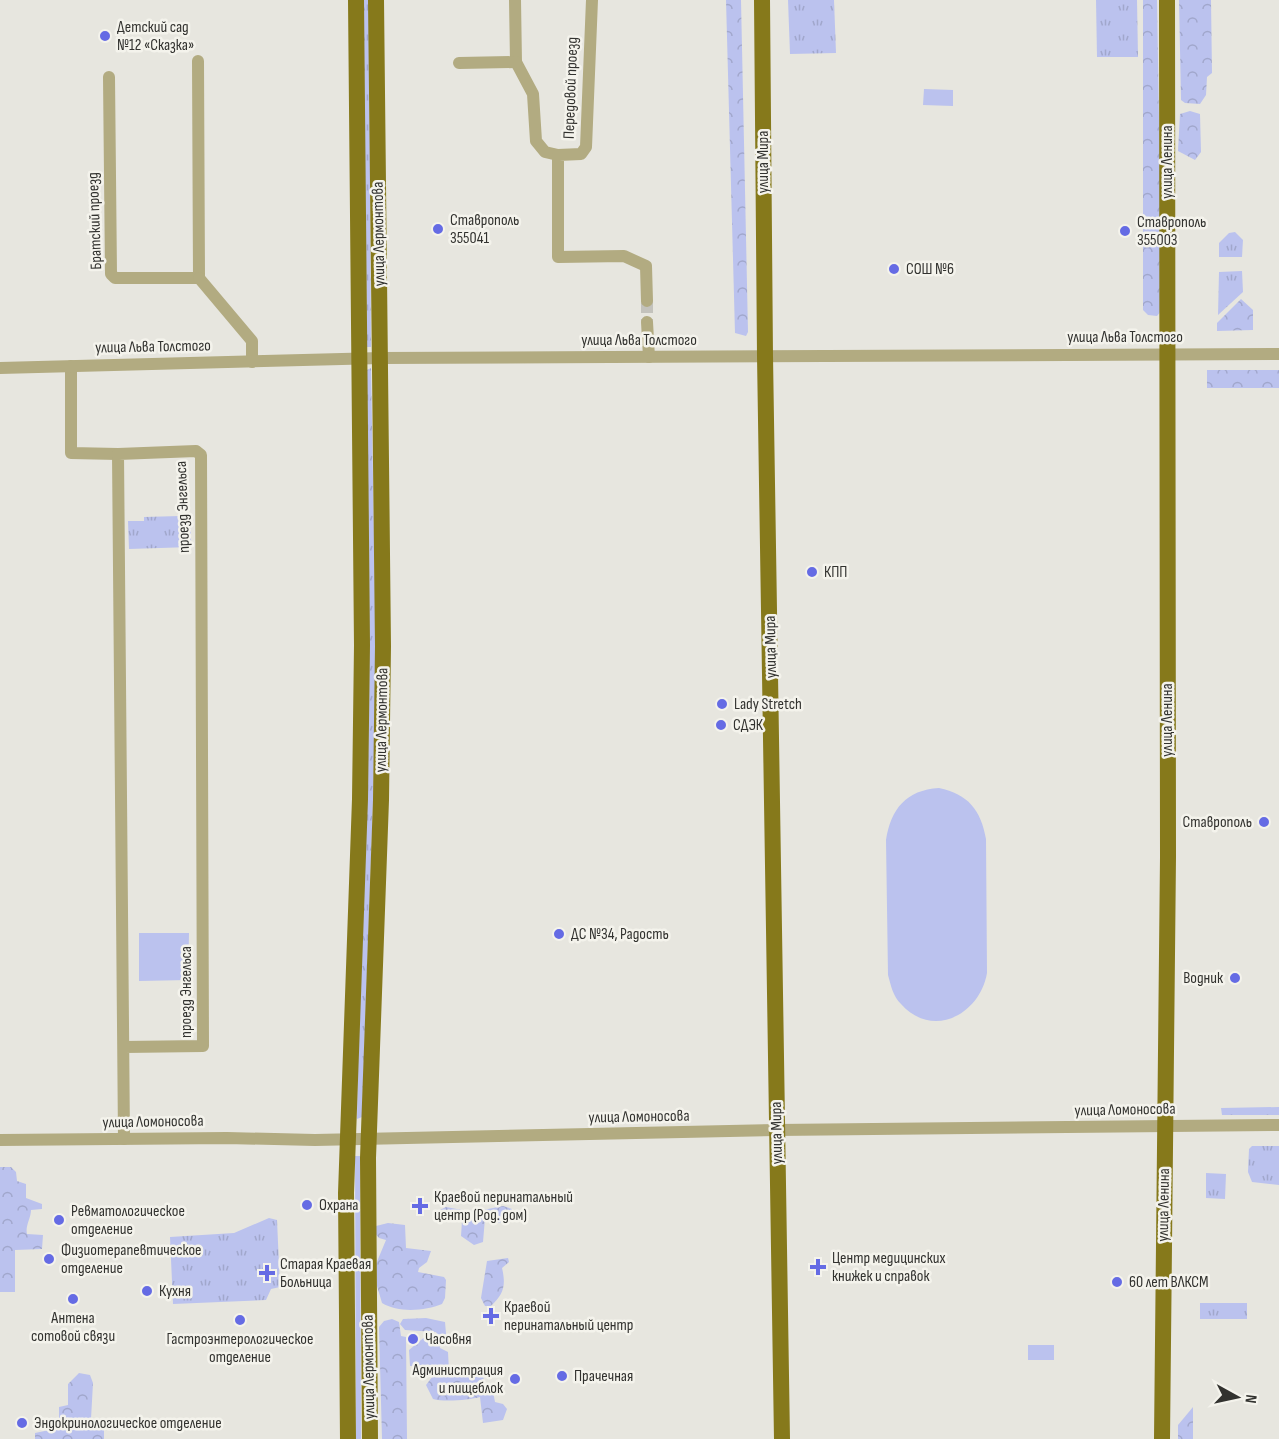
<svg xmlns="http://www.w3.org/2000/svg" width="1279" height="1439" viewBox="0 0 1279 1439" font-family="'Sofia Sans Condensed',sans-serif">
	<style>
		.grass { fill: url(#grass-tufts) }
		.forest { fill: url(#forest-crowns) }
		.pitch { fill: #bbc2ee }
		.lines { fill: none; stroke-linecap: round; stroke-linejoin: round }
		.minor-tunnel { stroke: #c3c2bc; stroke-width: 12; stroke-dasharray: 12 6; stroke-linecap: butt }
		.minor { stroke: #b2ab81; stroke-width: 12 }
		.major { stroke: #86791b; stroke-width: 16 }
		.poi-dot { fill: #656be4; stroke: #f4f3ec; stroke-width: 2 }
		.labels { text-anchor: middle; dominant-baseline: central; stroke-width: 5; stroke-linejoin: round; paint-order: stroke }
		.poi-label { font-size: 16px; fill: #32322f; stroke: #f4f3ec; text-anchor: start }
		.street-label { font-size: 16px; fill: #32322f; stroke: #f4f3ec }
	</style>
	<defs>
		<pattern id="grass-tufts" width="24" height="20" patternUnits="userSpaceOnUse" patternTransform="scale(1.5)"><rect width="24" height="20" fill="#bbc2ee"/><path d="M3 7l-1-3M5 7V3M7 7l1-3M15 17l-1-3M17 17v-4M19 17l1-3" fill="none" stroke="#a1a7cc"/></pattern>
		<pattern id="forest-crowns" width="20" height="18" patternUnits="userSpaceOnUse" patternTransform="scale(1.5)"><rect width="20" height="18" fill="#bbc2ee"/><path d="M2 6a3 3 0 1 1 6 0M12 15a3 3 0 1 1 6 0" fill="none" stroke="#a1a7cc"/></pattern>
	</defs>
	<rect width="100%" height="100%" fill="#e7e6df"/>
	<g class="grass">
		<polygon points="363,0 369,0 371,347 367,347"/>
		<polygon points="788,0 834,0 836,53 790,54"/>
		<polygon points="1096,0 1137,0 1138,57 1097,57"/>
		<polygon points="1235,232 1243,240 1242,257 1219,257 1219,243 1229,233"/>
		<polygon points="1242,271 1243,292 1218,315 1219,272"/>
		<polygon points="371,368 376,645 373,801 362,1117 357,1119 367,370"/>
		<polygon points="180,516 180,522 191,522 191,547 129,549 128,521 144,521 144,517"/>
		<polygon points="1279,1107 1279,1115 1222,1115 1221,1108"/>
		<polygon points="1279,1146 1279,1185 1252,1182 1248,1172 1249,1149 1252,1146"/>
		<polygon points="355,1156 360,1156 361,1439 356,1439"/>
		<polygon points="1206,1173 1226,1174 1225,1199 1206,1198"/>
		<polygon points="269,1218 277,1220 280,1287 271,1289 266,1300 173,1304 170,1237 234,1233"/>
		<rect x="1200" y="1303" width="47" height="16"/>
	</g>
	<g class="forest">
		<polygon points="726,0 741,0 748,332 746,336 735,333"/>
		<polygon points="1143,0 1157,0 1162,302 1162,310 1157,316 1148,315 1143,310"/>
		<polygon points="1179,0 1211,0 1212,73 1207,77 1206,95 1200,104 1185,103 1181,100"/>
		<polygon points="1190,111 1200,114 1201,152 1195,160 1178,151 1180,114"/>
		<polygon points="1241,299 1253,310 1253,330 1217,331 1217,323"/>
		<rect x="1207" y="370" width="72" height="18"/>
		<path d="M0,1167H11L16,1172L17,1181L26,1184V1198L42,1204V1209L31,1210C31,1218 25,1226 27,1234L43,1235L42,1249L15,1250V1292H0Z"/>
		<polygon points="503,1206 512,1209 509,1220 498,1223 485,1218 483,1242 474,1245 461,1236 462,1221 443,1220 438,1216 438,1211 446,1207 473,1212"/>
		<path d="M388,1223L405,1225L406,1248L431,1251L427,1262L419,1268L418,1272L444,1277L446,1280L445,1298L442,1304C425,1311 398,1313 382,1303L377,1286L376,1264L386,1240L379,1238L374,1232L376,1226Z"/>
		<path d="M508,1258L509,1262L502,1268C506,1285 504,1294 491,1306H485L481,1298L487,1261Z"/>
		<polygon points="426,1318 445,1322 447,1345 443,1346 436,1332 405,1330 400,1324 403,1319"/>
		<polygon points="392,1319 399,1322 401,1336 406,1337 407,1439 382,1439 379,1327 384,1321"/>
		<path d="M427,1335L437,1338L440,1348L448,1352L449,1371L454,1376L482,1375L486,1384L492,1386L495,1402L503,1404L507,1409L503,1420L483,1423L480,1397C470,1400 444,1402 433,1399L426,1385L435,1373L434,1365L410,1366L409,1350Z"/>
		<polygon points="79,1373 90,1375 93,1383 91,1419 104,1420 104,1439 35,1439 35,1433 59,1428 59,1407 68,1405 68,1384"/>
		<polygon points="1193,1407 1193,1439 1178,1439 1178,1425"/>
	</g>
	<g class="pitch">
		<polygon points="924,89 953,90 953,106 923,105"/>
		<path d="M939,788C968,794 981,810 986,839L987,973C980,1014 933,1040 901,1004C893,996 891,986 888,975L886,840C891,809 906,790 939,788Z"/>
		<polygon points="139,933 189,933 188,980 139,981"/>
		<rect x="1028" y="1345" width="26" height="15"/>
	</g>
	<g class="lines">
		<polyline class="minor-tunnel" points="647,301 647,322"/>
		<g class="minor">
			<polyline points="515,0 516,62 533,94 536,141 545,152 558,155"/>
			<polyline points="592,0 586,147 581,154 558,155 558,257 624,256 646,266 647,301"/>
			<polyline points="459,63 516,62"/>
			<polyline points="109,77 111,274 115,278 199,278 198,61"/>
			<polyline points="199,278 252,341 252,362"/>
			<polyline points="647,322 649,357"/>
			<polyline points="71,366 71,453 118,454"/>
			<polyline points="0,368 381,358 1279,354"/>
			<polyline points="124,1047 203,1046 201,455 196,451 118,454 124,1139"/>
			<polyline points="0,1140 227,1138 315,1140 777,1130 1279,1125"/>
		</g>
		<g class="major">
			<polyline points="762,0 765,356 782,1439"/>
			<polyline points="348,1439 346,1193 360,799 362,645 356,0"/>
			<polyline points="370,1439 368,1158 381,800 383,646 376,0"/>
			<polyline points="1162,1439 1168,857 1167,0"/>
		</g>
	</g>
	<g class="poi-dot">
		<circle cx="105" cy="36" r="6"/>
		<circle cx="438" cy="229" r="6"/>
		<circle cx="1125" cy="231" r="6"/>
		<circle cx="894" cy="269" r="6"/>
		<circle cx="812" cy="572" r="6"/>
		<circle cx="722" cy="704" r="6"/>
		<circle cx="721" cy="725" r="6"/>
		<circle cx="1264" cy="822" r="6"/>
		<circle cx="559" cy="934" r="6"/>
		<circle cx="1235" cy="978" r="6"/>
		<circle cx="307" cy="1205" r="6"/>
		<path d="M417 1197h6v6h6v6h-6v6h-6v-6h-6v-6h6z"/>
		<circle cx="59" cy="1220" r="6"/>
		<circle cx="49" cy="1259" r="6"/>
		<path d="M815 1258h6v6h6v6h-6v6h-6v-6h-6v-6h6z"/>
		<path d="M264 1264h6v6h6v6h-6v6h-6v-6h-6v-6h6z"/>
		<circle cx="1117" cy="1282" r="6"/>
		<circle cx="147" cy="1291" r="6"/>
		<circle cx="73" cy="1299" r="6"/>
		<path d="M488 1307h6v6h6v6h-6v6h-6v-6h-6v-6h6z"/>
		<circle cx="240" cy="1320" r="6"/>
		<circle cx="413" cy="1339" r="6"/>
		<circle cx="562" cy="1376" r="6"/>
		<circle cx="515" cy="1379" r="6"/>
		<circle cx="22" cy="1423" r="6"/>
	</g>
	<g class="labels">
		<g class="poi-label">
			<text x="117" y="27">Детский сад<tspan x="117" dy="18">№12 «Сказка»</tspan></text>
			<text x="450" y="220">Ставрополь<tspan x="450" dy="18">355041</tspan></text>
			<text x="1137" y="222">Ставрополь<tspan x="1137" dy="18">355003</tspan></text>
			<text x="906" y="269">СОШ №6</text>
			<text x="824" y="572">КПП</text>
			<text x="734" y="704">Lady Stretch</text>
			<text x="733" y="725">СДЭК</text>
			<text x="1252" y="822" text-anchor="end">Ставрополь</text>
			<text x="571" y="934">ДС №34, Радость</text>
			<text x="1223" y="978" text-anchor="end">Водник</text>
			<text x="434" y="1197">Краевой перинатальный<tspan x="434" dy="18">центр (Род. дом)</tspan></text>
			<text x="319" y="1205">Охрана</text>
			<text x="71" y="1211">Ревматологическое<tspan x="71" dy="18">отделение</tspan></text>
			<text x="61" y="1250">Физиотерапевтическое<tspan x="61" dy="18">отделение</tspan></text>
			<text x="832" y="1258">Центр медицинских<tspan x="832" dy="18">книжек и справок</tspan></text>
			<text x="280" y="1264">Старая Краевая<tspan x="280" dy="18">Больница</tspan></text>
			<text x="1129" y="1282">60 лет ВЛКСМ</text>
			<text x="159" y="1291">Кухня</text>
			<text x="504" y="1307">Краевой<tspan x="504" dy="18">перинатальный центр</tspan></text>
			<text x="73" y="1318" text-anchor="middle">Антена<tspan x="73" dy="18">сотовой связи</tspan></text>
			<text x="240" y="1339" text-anchor="middle">Гастроэнтерологическое<tspan x="240" dy="18">отделение</tspan></text>
			<text x="425" y="1339">Часовня</text>
			<text x="503" y="1370" text-anchor="end">Администрация<tspan x="503" dy="18">и пищеблок</tspan></text>
			<text x="574" y="1376">Прачечная</text>
			<text x="34" y="1423">Эндокринологическое отделение</text>
		</g>
		<g class="street-label">
			<text transform="translate(571 88) rotate(-88)">Передовой проезд</text>
			<text transform="translate(763 162) rotate(-90)">улица Мира</text>
			<text transform="translate(1167 162) rotate(-90)">улица Ленина</text>
			<text transform="translate(95 221) rotate(-92)">Братский проезд</text>
			<text transform="translate(379 234) rotate(-91)">улица Лермонтова</text>
			<text x="1125" y="337">улица Льва Толстого</text>
			<text x="639" y="340">улица Льва Толстого</text>
			<text transform="translate(153 347) rotate(-1)">улица Льва Толстого</text>
			<text transform="translate(183 507) rotate(-92)">проезд Энгельса</text>
			<text transform="translate(771 647) rotate(-91)">улица Мира</text>
			<text transform="translate(382 720) rotate(-89)">улица Лермонтова</text>
			<text transform="translate(1167 720) rotate(-90)">улица Ленина</text>
			<text transform="translate(186 992) rotate(-90)">проезд Энгельса</text>
			<text transform="translate(1125 1110) rotate(-1)">улица Ломоносова</text>
			<text transform="translate(639 1117) rotate(-1)">улица Ломоносова</text>
			<text transform="translate(153 1122) rotate(-1)">улица Ломоносова</text>
			<text transform="translate(777 1133) rotate(-91)">улица Мира</text>
			<text transform="translate(1164 1205) rotate(-89)">улица Ленина</text>
			<text transform="translate(369 1367) rotate(-91)">улица Лермонтова</text>
		</g>
	</g>
	<g transform="translate(1237 1397) rotate(98)" stroke="#f4f3ec" stroke-width="4.5" paint-order="stroke">
	<path d="M0-4.5L10 22L0 15L-10 22Z" fill="#32322f"/>
	<text y="-9" font-size="16" font-weight="bold" text-anchor="middle" fill="#32322f">N</text>
	</g>
</svg>
